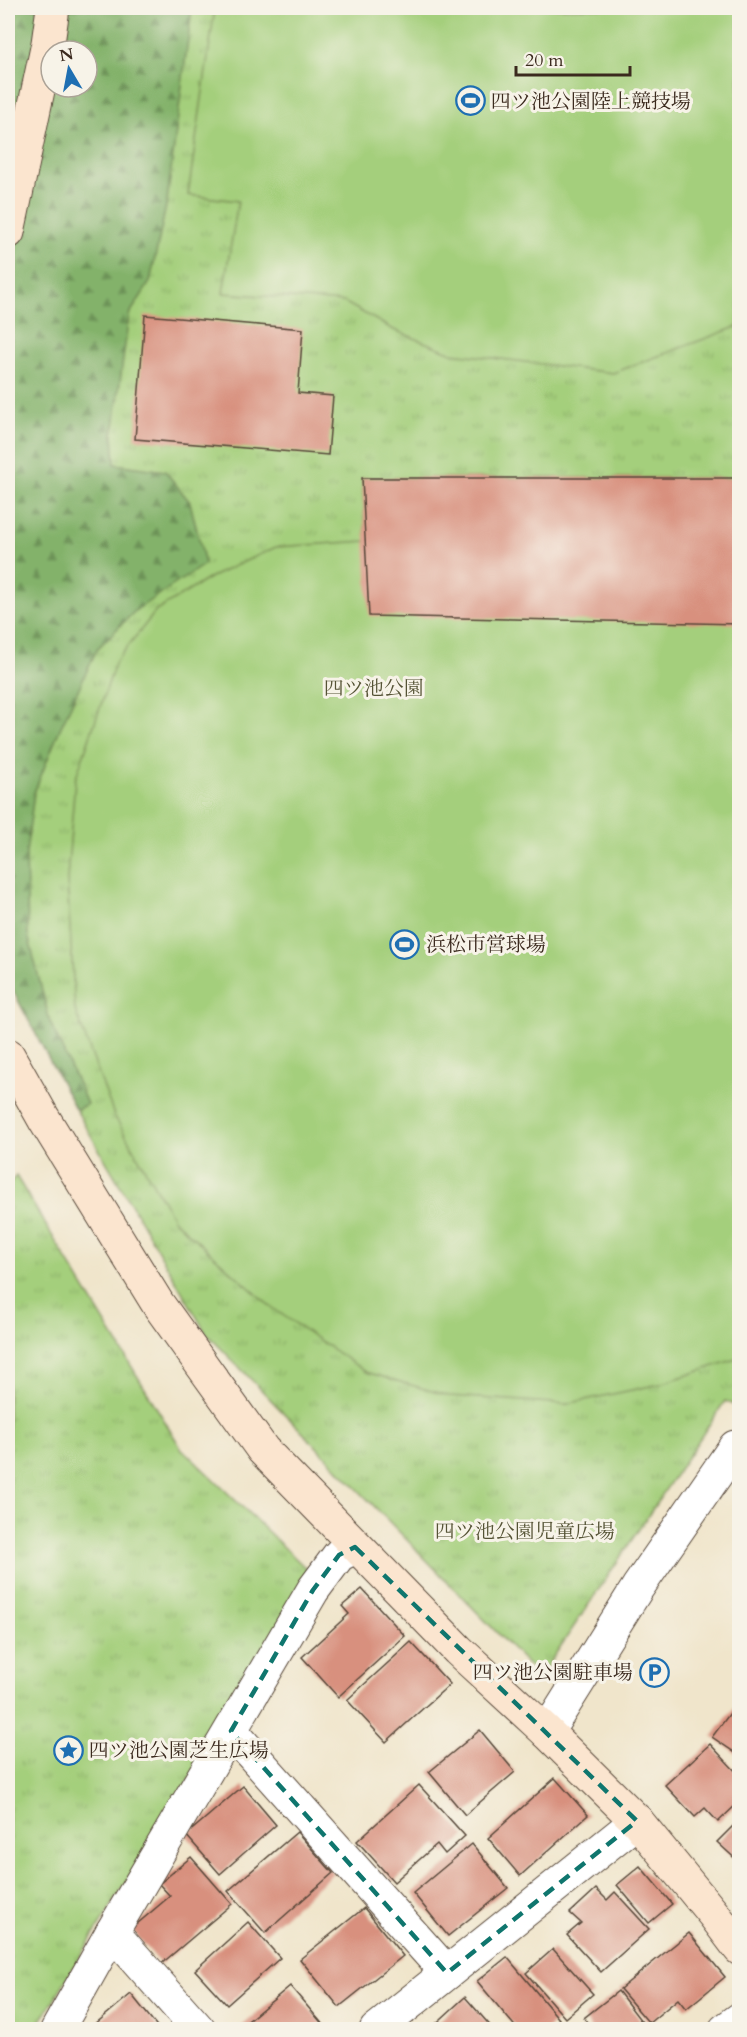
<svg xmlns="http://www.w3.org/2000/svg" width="747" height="2037" viewBox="0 0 747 2037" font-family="Cardo,'Noto Serif JP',serif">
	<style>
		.grass { fill: url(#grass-tufts); stroke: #707c4c; stroke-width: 1.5 }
		.forest { fill: url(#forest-firs); stroke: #5f6e44; stroke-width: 1.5; fill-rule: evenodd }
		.pitch { fill: #a4cf7b; stroke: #707c4c; stroke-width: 1.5 }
		.building { fill: #d8907e }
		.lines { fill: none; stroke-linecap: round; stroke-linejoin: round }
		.street-casing { stroke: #564638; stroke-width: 35 }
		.secondary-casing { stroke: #564638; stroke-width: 35 }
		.street { stroke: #fff; stroke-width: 33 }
		.secondary { stroke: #fbe5cf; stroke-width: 33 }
		.marked { fill: none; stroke: #0f766e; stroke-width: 4.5; stroke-dasharray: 12 8; stroke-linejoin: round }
		.labels { text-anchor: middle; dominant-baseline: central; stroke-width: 6; stroke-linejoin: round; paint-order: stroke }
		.poi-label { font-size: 20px; fill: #3b2a1e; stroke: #f7f3e8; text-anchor: start }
		.park-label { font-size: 20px; fill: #555335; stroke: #f7f3e8 }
	</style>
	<defs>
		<pattern id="grass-tufts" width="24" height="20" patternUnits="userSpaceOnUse" patternTransform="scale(1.5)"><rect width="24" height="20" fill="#a4cf7b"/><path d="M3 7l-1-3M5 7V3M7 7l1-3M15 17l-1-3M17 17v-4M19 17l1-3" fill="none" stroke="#8eb26a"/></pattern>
		<pattern id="forest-firs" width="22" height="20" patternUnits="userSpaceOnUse" patternTransform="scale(1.5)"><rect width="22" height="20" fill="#83b26b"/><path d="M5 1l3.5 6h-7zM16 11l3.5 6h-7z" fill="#6c9157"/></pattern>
	</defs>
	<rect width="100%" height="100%" fill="#f7f3e8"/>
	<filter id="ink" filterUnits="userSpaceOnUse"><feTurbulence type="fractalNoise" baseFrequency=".0167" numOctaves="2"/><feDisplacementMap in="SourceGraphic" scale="12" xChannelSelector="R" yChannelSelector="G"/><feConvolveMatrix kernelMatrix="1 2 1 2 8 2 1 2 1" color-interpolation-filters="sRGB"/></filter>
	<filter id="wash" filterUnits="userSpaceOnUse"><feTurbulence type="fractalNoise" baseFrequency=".008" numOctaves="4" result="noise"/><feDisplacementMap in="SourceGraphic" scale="24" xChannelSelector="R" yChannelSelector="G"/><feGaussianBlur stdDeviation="1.35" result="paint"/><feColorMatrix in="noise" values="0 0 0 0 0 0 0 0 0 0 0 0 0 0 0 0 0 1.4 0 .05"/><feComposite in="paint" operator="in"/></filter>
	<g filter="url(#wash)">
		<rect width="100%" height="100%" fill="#f0e5cb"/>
		<g class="grass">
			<polygon points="91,8 739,8 739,1407 725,1401 540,1677 206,1333 76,1110 8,981 87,87 87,51"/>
			<polygon points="16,1176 181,1448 314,1576 36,2029 8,2030 8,1185"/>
		</g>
		<path class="forest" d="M8,8H192L167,201L150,282L129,315L113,434L115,464L165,471L190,502L205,564L136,610L97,649L59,731L34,793L26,853L28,935L50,1022L87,1104L76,1110L8,981ZM51,51H87V87H51Z"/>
		<g class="pitch">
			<polygon points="215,8 739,8 739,326 613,373 452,353 394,330 344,302 223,293 238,201 188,195"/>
			<polygon points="362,478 739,478 739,1358 660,1384 566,1404 449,1396 366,1372 271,1307 174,1220 114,1115 75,1010 67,879 75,780 116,661 156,611 211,577 276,547 366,541"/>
		</g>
		<g id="blocks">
			<g class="building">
				<polygon points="145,315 303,329 298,393 333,396 328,455 135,439"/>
				<polygon points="362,478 740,478 740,624 369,616"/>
				<polygon points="362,1589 405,1636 338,1697 302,1657 349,1614 342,1606"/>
				<polygon points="411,1642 450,1684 386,1742 347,1700"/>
				<polygon points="740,1700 740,1756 712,1737"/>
				<polygon points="480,1730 515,1772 465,1815 429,1772"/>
				<polygon points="710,1744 740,1776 740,1801 718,1822 705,1808 695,1817 665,1785"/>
				<polygon points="555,1778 588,1815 520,1876 488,1838"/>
				<polygon points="419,1785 465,1836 445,1854 437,1844 394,1882 357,1841"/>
				<polygon points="243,1786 276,1825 220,1874 186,1835"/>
				<polygon points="740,1819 740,1863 717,1842"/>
				<polygon points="297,1832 333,1873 265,1933 228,1891"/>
				<polygon points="472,1844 508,1888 448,1936 413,1893"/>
				<polygon points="191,1857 232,1904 161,1964 131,1929 170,1896 159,1884"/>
				<polygon points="640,1866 672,1904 649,1923 617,1885"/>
				<polygon points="596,1889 607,1900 615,1892 649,1929 601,1972 567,1935 581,1923 570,1913"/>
				<polygon points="364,1908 403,1956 339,2007 300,1959"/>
				<polygon points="248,1922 280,1958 227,2005 195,1970"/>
				<polygon points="689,1933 725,1977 686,2009 678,1999 649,2023 620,1989"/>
				<polygon points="553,1949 593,1994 565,2018 526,1973"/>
				<polygon points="507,1957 559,2019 546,2030 518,2030 477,1981"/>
				<polygon points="290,1986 325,2027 322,2030 237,2030"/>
				<polygon points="618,1991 648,2030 593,2030 584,2018"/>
				<polygon points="131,1994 160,2030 88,2030"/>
				<polygon points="465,1997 494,2030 429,2030"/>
			</g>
		</g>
	</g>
	<g filter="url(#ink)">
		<use href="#blocks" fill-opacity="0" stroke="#564638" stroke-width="1.5"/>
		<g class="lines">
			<defs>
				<g id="street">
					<polyline points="231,1731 447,1973"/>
					<polyline points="547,1732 638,1587 735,1447 740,1449"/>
					<polyline points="112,1932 199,2030"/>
					<polyline points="57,2030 112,1932 313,1590 339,1555 355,1547"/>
					<polyline points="376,2030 637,1821"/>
					<polyline points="725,2030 740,2019"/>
				</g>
				<g id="secondary">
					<polyline points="8,232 48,43 53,8"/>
					<polyline points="8,1055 44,1119 158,1304 263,1450 458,1650 547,1732 637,1821 715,1916 740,1949"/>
				</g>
			</defs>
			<use href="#street" class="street-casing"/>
			<use href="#secondary" class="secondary-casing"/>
			<use href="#street" class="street"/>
			<use href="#secondary" class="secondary"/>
		</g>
	</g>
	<path class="marked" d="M355,1547L637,1821L447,1973L231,1731L313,1590L339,1555Z"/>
	<defs>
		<symbol id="stadium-ring" viewBox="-11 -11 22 22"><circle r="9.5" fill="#f7f3e8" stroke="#1f6fb2" stroke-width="1.5"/><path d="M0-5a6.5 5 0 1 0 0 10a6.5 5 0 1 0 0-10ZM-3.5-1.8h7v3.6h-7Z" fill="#1f6fb2"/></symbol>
		<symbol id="parking-ring" viewBox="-11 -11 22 22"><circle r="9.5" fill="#f7f3e8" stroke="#1f6fb2" stroke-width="1.5"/><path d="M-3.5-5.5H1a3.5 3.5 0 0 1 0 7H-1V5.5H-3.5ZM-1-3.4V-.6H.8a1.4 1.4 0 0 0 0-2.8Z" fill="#1f6fb2"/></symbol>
		<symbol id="sight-ring" viewBox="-11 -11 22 22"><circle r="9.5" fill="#f7f3e8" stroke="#1f6fb2" stroke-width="1.5"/><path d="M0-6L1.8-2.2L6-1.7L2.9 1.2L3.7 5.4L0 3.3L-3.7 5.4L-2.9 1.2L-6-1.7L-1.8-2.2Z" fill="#1f6fb2"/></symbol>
	</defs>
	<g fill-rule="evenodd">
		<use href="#stadium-ring" x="454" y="84" width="33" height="33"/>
		<use href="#stadium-ring" x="388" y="928" width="33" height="33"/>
		<use href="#parking-ring" x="638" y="1656" width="33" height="33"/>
		<use href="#sight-ring" x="52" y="1734" width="33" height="33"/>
	</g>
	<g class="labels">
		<g class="poi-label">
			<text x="491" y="101">四ツ池公園陸上競技場</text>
			<text x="426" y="944">浜松市営球場</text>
			<text x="633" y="1672" text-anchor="end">四ツ池公園駐車場</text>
			<text x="89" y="1750">四ツ池公園芝生広場</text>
		</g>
		<g class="park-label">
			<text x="374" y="688">四ツ池公園</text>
			<text x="525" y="1531">四ツ池公園児童広場</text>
		</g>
	</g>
	<rect width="747" height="2037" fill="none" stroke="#f7f3e8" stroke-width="30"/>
	<g transform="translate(69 69) rotate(350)"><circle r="28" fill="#f7f3e8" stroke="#aca397" stroke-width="1.5"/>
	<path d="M0-4.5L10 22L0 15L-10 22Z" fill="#1f6fb2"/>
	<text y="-9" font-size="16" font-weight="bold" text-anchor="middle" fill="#3b2a1e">N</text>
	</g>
	<path d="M516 66v9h114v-9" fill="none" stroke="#3b2a1e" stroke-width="3"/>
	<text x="525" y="66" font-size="18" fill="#3b2a1e" stroke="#f7f3e8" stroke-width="4.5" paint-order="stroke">20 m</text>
</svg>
